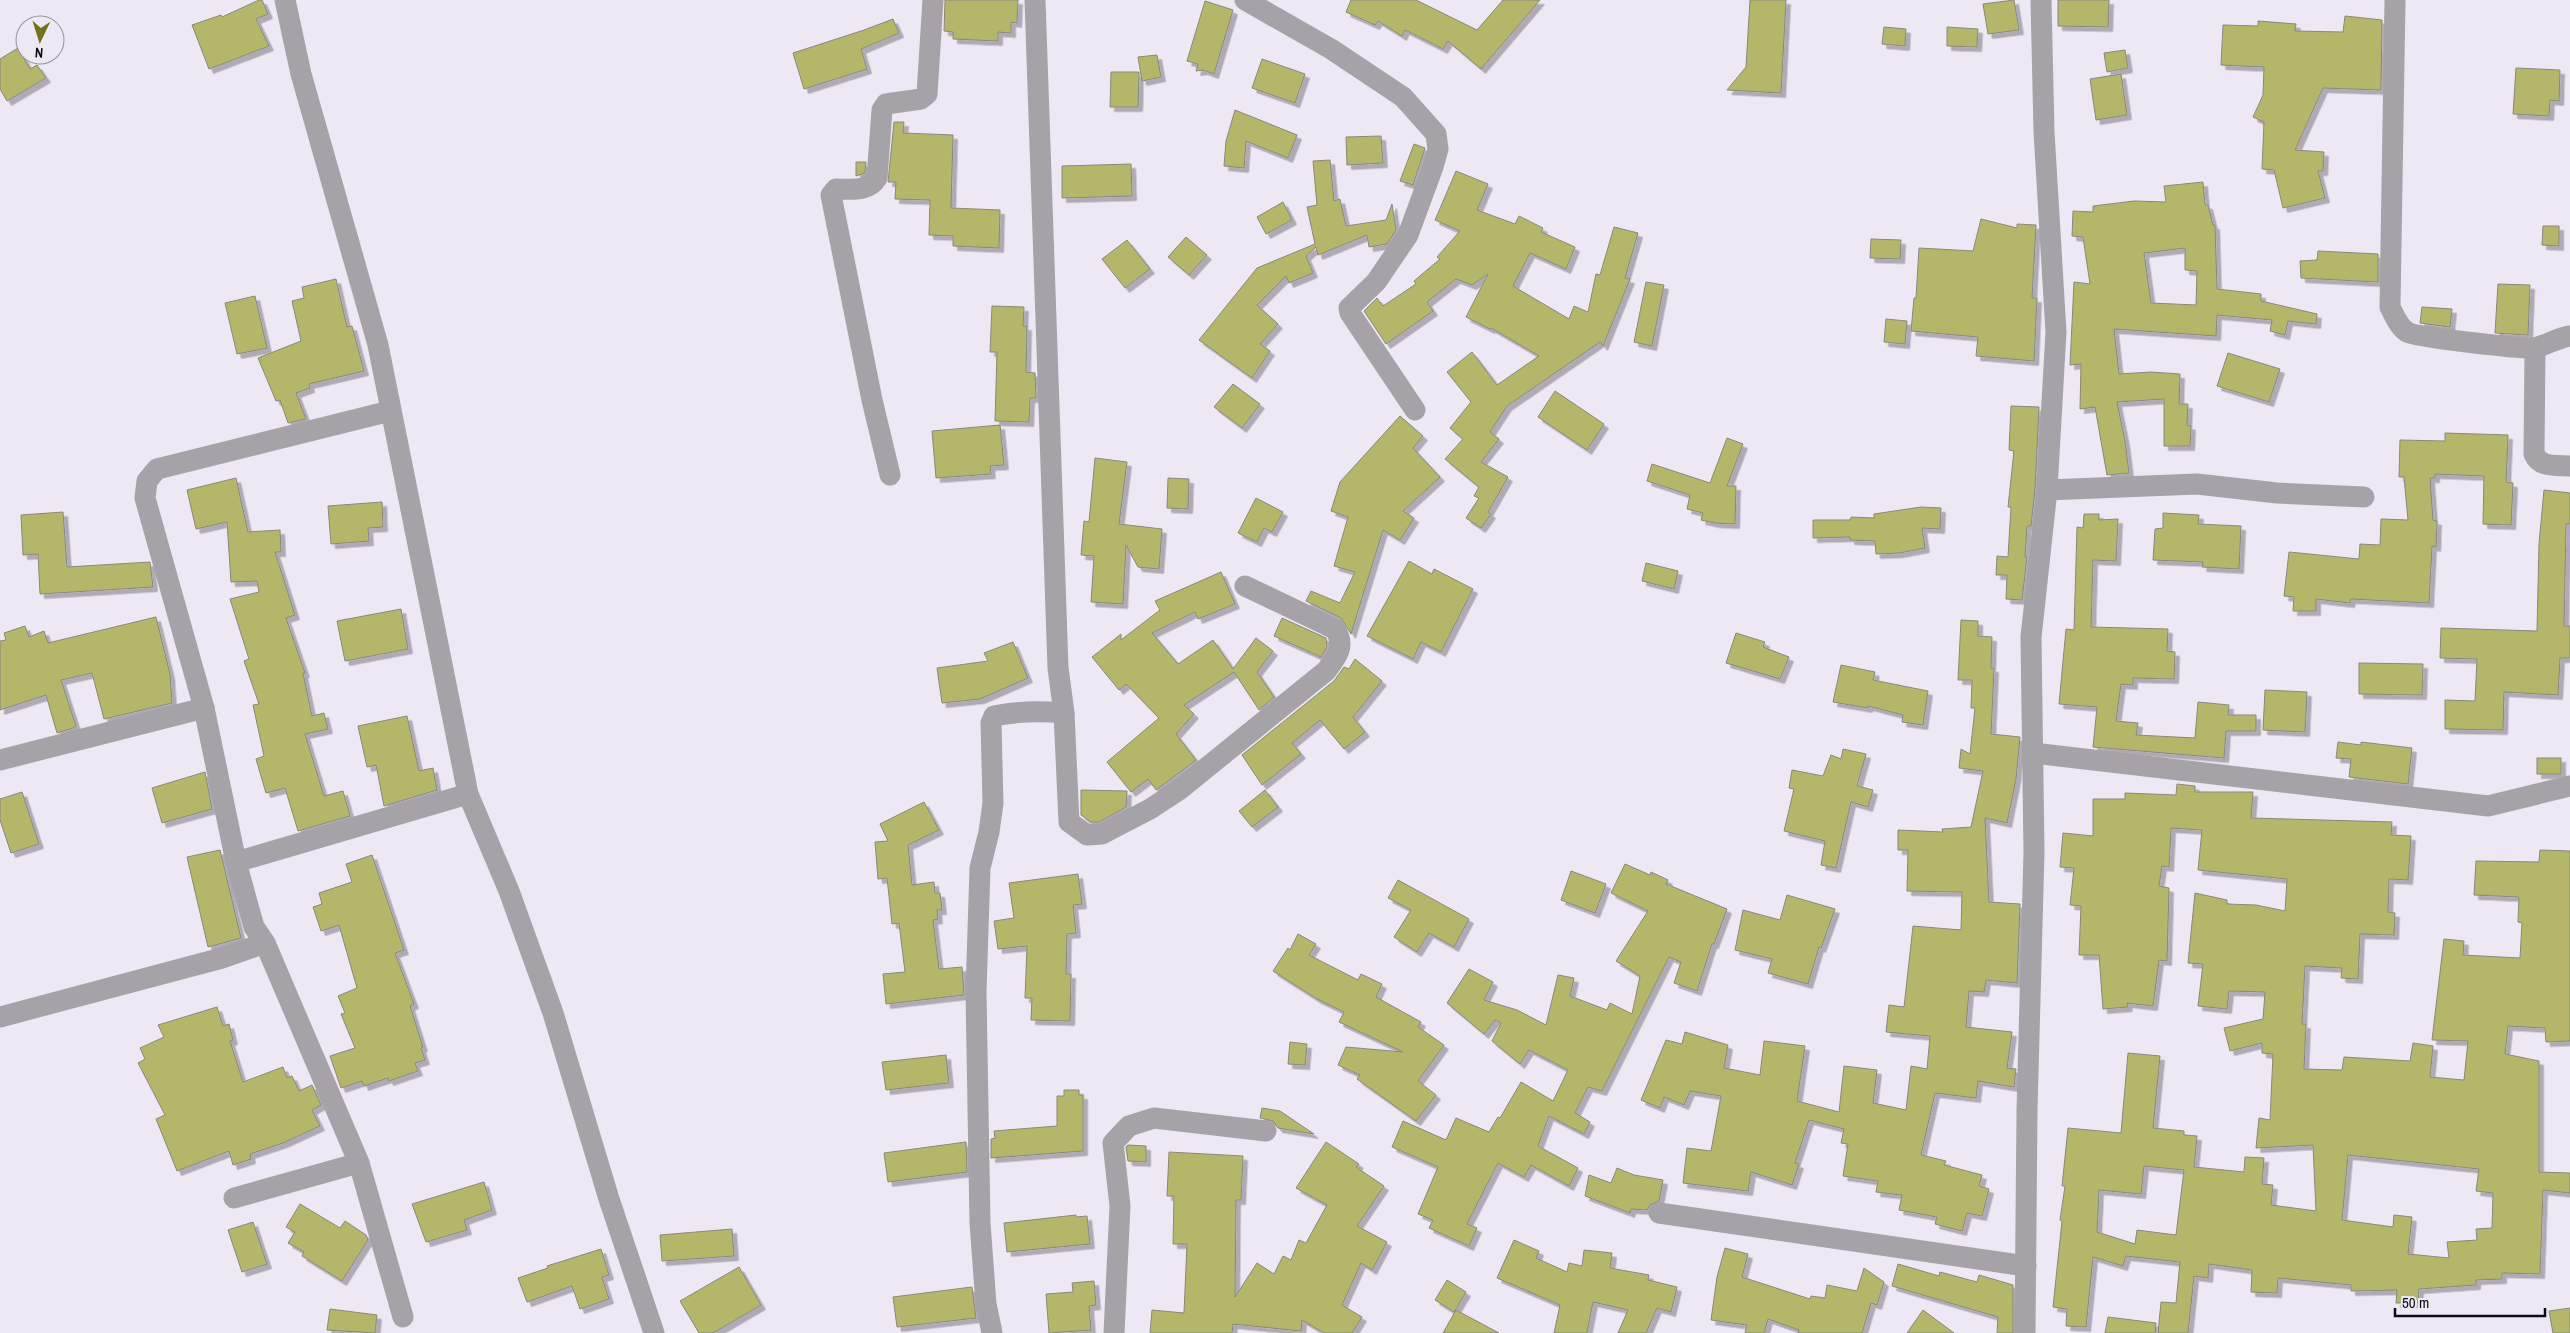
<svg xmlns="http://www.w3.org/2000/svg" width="2570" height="1333" viewBox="0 0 2570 1333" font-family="'Archivo Narrow',sans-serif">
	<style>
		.building { fill: #b4b76b; stroke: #88887b; fill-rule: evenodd; filter: url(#shadow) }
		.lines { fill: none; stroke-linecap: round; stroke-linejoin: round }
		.street { stroke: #a5a3a8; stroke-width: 21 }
	</style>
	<defs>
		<filter id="shadow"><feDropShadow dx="4.5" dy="4.5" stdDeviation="0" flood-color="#0004"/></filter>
	</defs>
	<rect width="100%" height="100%" fill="#eee8f5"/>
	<g class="building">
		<polygon points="259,0 262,0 268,14 256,19 269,46 209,69 192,25 221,15 222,17"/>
		<polygon points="945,0 1018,0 1017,23 1011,22 1011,33 998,32 998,41 953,39 953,32 944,31"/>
		<polygon points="1351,0 1416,0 1477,30 1503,0 1540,0 1481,69 1448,41 1443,49 1405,30 1402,36 1378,21 1375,25 1346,12"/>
		<polygon points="1750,0 1786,0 1781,93 1727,90 1746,67"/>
		<polygon points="2014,0 2019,30 1988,34 1983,4"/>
		<polygon points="2058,0 2109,0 2108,27 2058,26"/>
		<polygon points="1205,1 1233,10 1214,74 1203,70 1196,71 1198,64 1187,61"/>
		<polygon points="2345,16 2382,20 2381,90 2323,88 2295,150 2324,152 2323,171 2318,171 2325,198 2283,208 2274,170 2262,169 2264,122 2253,117 2263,95 2264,67 2221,65 2223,25 2258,26 2258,21 2296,24 2295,31 2343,32"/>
		<polygon points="893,19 899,33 861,49 867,69 804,89 793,53 864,30"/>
		<polygon points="1884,27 1906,29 1905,46 1882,44"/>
		<polygon points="1947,27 1978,29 1977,47 1947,46"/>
		<polygon points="18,48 30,69 37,65 46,78 7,101 0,89 0,59"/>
		<polygon points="2125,50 2128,68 2107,72 2104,53"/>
		<polygon points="1157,55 1161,77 1142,81 1138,57"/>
		<polygon points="1262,59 1305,74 1295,103 1252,88"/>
		<polygon points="2516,68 2560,70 2559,101 2550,100 2549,116 2513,114"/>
		<polygon points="1111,72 1139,72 1138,107 1110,107"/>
		<polygon points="2121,74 2127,115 2096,120 2090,79"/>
		<polygon points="1235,110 1297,135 1288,158 1246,141 1244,168 1224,166 1226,141"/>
		<polygon points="894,122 904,122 903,133 953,135 951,208 1000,210 999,248 953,246 953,236 929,235 930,200 895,199 896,182 888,182"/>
		<polygon points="1381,136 1383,163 1347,165 1346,137"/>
		<polygon points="1414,144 1425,148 1413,185 1400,181"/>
		<polygon points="1330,160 1334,201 1340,199 1346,226 1386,220 1392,204 1396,230 1387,244 1369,247 1367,235 1318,255 1316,247 1306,256 1313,273 1289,283 1286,276 1257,305 1278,324 1260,344 1270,351 1252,378 1199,340 1257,268 1315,244 1307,207 1317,205 1313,161"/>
		<polygon points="856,162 866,162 865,173 856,176"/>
		<polygon points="1131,164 1132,196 1062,198 1062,166"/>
		<polygon points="1456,171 1488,184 1477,210 1515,224 1519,216 1543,228 1541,232 1575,247 1566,269 1530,253 1513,286 1569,319 1574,306 1588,312 1596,274 1600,275 1614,227 1638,233 1625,278 1630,279 1603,346 1600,342 1507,406 1490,432 1499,439 1481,462 1508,477 1488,512 1491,514 1481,528 1466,518 1479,498 1474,496 1479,487 1445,459 1463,439 1450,428 1471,402 1447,372 1472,352 1497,385 1539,356 1491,328 1490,329 1466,317 1488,274 1472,285 1456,279 1427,302 1433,311 1386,344 1364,311 1377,298 1383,306 1416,284 1414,281 1440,259 1437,257 1460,231 1435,220"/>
		<path d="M2203,182L2205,205H2208L2213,225H2215L2217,289L2261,294V301L2317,314L2316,324L2288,321L2285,335L2270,331L2272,320L2217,315L2216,336L2114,329L2119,374L2151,372L2180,374L2179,404H2188L2187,425L2191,426L2190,446H2164V399L2117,402L2125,441L2129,473L2107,475L2095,407L2080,409L2081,364L2070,365L2074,282L2090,284L2083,237L2072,236L2073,211L2093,212V206L2134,201L2166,202L2164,186ZM2185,248V270L2197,271L2196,305L2151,303L2144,253Z"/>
		<polygon points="1283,202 1292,220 1266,234 1257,217"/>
		<polygon points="1981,219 2017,228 2017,224 2036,225 2032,298 2037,298 2034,361 1976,356 1978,337 1911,331 1914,298 1916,298 1919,248 1973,251"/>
		<polygon points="2543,226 2559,226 2559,246 2542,245"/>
		<polygon points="1186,237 1207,255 1189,275 1168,257"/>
		<polygon points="1871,239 1901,240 1900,259 1870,258"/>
		<polygon points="1127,240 1150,269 1125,288 1102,259"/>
		<polygon points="2318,251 2378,254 2378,282 2301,278 2300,261 2317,260"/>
		<polygon points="336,279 347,327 352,326 364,371 309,384 310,388 296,393 306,419 288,423 280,400 276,401 258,358 301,341 292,301 304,298 302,287"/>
		<polygon points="1646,282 1664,285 1652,346 1634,342"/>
		<polygon points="2498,284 2530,285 2528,335 2495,333"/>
		<polygon points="255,296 267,348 237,354 225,303"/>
		<polygon points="992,306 1024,307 1023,326 1027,326 1026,372 1035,373 1036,398 1030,398 1029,422 995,421 997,352 990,352"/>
		<polygon points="2422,307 2452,309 2450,327 2420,323"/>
		<polygon points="1886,319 1907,321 1905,344 1884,342"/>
		<polygon points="2228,353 2280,369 2269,402 2217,386"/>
		<polygon points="1233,384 1260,404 1242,428 1214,407"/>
		<polygon points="1555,391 1604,424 1587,450 1538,417"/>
		<polygon points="2011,406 2039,407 2035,489 2031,526 2027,526 2025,557 2027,557 2022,600 2006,599 2007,575 1996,575 1997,556 2008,557 2011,507 2008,507 2014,451 2009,450"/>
		<polygon points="1400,416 1423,436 1413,448 1440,477 1403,511 1414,518 1400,540 1383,530 1351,634 1341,618 1306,601 1311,591 1340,603 1355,572 1334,566 1348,517 1331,511 1340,482"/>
		<polygon points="1000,425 1004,465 990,466 991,474 936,478 932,431"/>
		<polygon points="2445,433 2508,435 2506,482 2513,483 2511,525 2483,524 2484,476 2435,474 2435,478 2430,478 2433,520 2437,521 2436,547 2432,546 2429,603 2351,599 2350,603 2316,599 2316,611 2293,611 2294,597 2284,596 2289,552 2359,559 2360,544 2380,545 2381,519 2408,520 2404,477 2399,477 2400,440 2445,441"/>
		<polygon points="1727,438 1743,444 1727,486 1736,486 1735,524 1715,523 1701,520 1703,513 1687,509 1690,495 1647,481 1652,464 1710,483"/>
		<polygon points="1095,458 1127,462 1119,524 1162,529 1159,569 1138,567 1126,545 1123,604 1091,602 1094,556 1081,555 1084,521 1089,522"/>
		<polygon points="236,478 248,532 280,530 281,552 275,552 295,615 286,618 305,673 303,673 312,716 324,713 328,729 305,734 324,796 343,791 350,816 298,831 285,788 266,793 256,759 264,756 253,705 259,704 244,661 249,659 230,599 259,592 257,581 231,582 227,522 196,529 187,490"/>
		<polygon points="1168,478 1189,479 1188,509 1167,508"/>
		<polygon points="2544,490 2570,493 2570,524 2566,524 2564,626 2570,626 2570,658 2560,658 2558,695 2504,692 2503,730 2445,729 2445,700 2475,701 2477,659 2440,658 2441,628 2537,631 2539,544"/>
		<polygon points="1256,498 1283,512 1272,532 1264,528 1257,542 1238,533"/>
		<polygon points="382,502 383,527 368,528 369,541 331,544 328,506"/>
		<polygon points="1921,507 1941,508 1940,529 1922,528 1925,548 1899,553 1876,554 1875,541 1850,540 1850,537 1813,538 1813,520 1850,520 1851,517 1874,518 1874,514"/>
		<polygon points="63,512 67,567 150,562 153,587 40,594 38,554 23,555 21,515"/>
		<polygon points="2163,513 2199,515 2198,524 2241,526 2239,569 2202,567 2203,562 2153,560 2155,529 2163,528"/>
		<polygon points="2084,514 2099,514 2099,520 2118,519 2116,561 2093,560 2091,627 2168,629 2167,651 2175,652 2174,679 2133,678 2133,685 2121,684 2116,721 2138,723 2136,735 2195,738 2198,702 2229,705 2228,715 2256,715 2256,731 2226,731 2224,758 2093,747 2097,707 2059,704 2066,629 2074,630 2077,527 2083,528"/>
		<polygon points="1409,561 1432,574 1434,569 1473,589 1441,652 1421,642 1413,659 1367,636"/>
		<polygon points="1646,563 1678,571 1674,589 1642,581"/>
		<polygon points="1221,572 1235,604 1198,619 1195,612 1152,633 1178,664 1213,640 1233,669 1256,638 1273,651 1257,672 1274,697 1259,710 1234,672 1184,705 1194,714 1176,734 1196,760 1156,790 1148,779 1131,792 1107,762 1159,718 1126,684 1119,690 1092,657 1121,634 1121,640 1160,610 1155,601"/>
		<polygon points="401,609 408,649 345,661 337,621"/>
		<polygon points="156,617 170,674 172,703 104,719 92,673 61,680 76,726 73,728 57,733 46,695 0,710 0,641 6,640 4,633 25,626 29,637 44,631 48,643"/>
		<polygon points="1282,618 1326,638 1327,647 1321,657 1274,636"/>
		<polygon points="1961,620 1978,621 1978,636 1992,637 1991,668 1994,668 1991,734 2020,737 2016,779 2007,823 1985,818 1989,902 2020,904 2017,983 1986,980 1984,992 1969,991 1966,1027 2012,1032 2007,1068 2016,1069 2015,1077 2014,1087 1978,1081 1976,1098 1935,1093 1921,1155 1946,1161 1944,1165 1982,1175 1979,1186 1989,1189 1982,1216 1967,1213 1962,1231 1935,1224 1937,1217 1899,1210 1902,1195 1876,1192 1878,1181 1843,1176 1848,1144 1841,1143 1844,1129 1809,1120 1795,1163 1799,1164 1792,1185 1751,1172 1748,1191 1683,1183 1687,1148 1711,1151 1721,1096 1690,1091 1684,1105 1664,1097 1660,1108 1641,1100 1666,1040 1682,1044 1685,1032 1728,1045 1724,1068 1760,1075 1764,1041 1805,1046 1797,1101 1839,1112 1844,1066 1877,1070 1873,1103 1906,1110 1911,1066 1927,1069 1930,1036 1886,1032 1889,1005 1904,1007 1913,926 1961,930 1962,892 1907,891 1908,850 1898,850 1898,830 1943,832 1942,829 1971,827 1983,771 1959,768 1961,749 1970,754 1975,708 1971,708 1972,680 1958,680"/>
		<polygon points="1736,633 1765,642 1763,647 1789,657 1780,679 1726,663"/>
		<polygon points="1013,642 1028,678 980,699 942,703 937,668 988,661 984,653"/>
		<polygon points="1355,659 1382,681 1353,717 1365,732 1344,749 1320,720 1292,743 1301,754 1262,785 1242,755 1334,681 1344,667 1349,669"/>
		<polygon points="2359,663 2423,664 2422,695 2359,694"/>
		<polygon points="1841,665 1875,672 1873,680 1928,691 1923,725 1902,722 1903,715 1868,706 1868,708 1833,702"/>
		<polygon points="2265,690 2307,692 2305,732 2263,730"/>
		<polygon points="407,716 419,771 433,768 437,790 384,806 376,765 367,767 358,726"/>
		<polygon points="2338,742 2361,745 2361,742 2412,748 2408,784 2349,777 2351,759 2336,758"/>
		<polygon points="1843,749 1866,754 1857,786 1873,790 1868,807 1851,802 1836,868 1821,865 1825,841 1784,831 1794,789 1789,788 1792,770 1823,776 1831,755 1841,759"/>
		<rect x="2537" y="758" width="24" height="16"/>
		<polygon points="205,772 212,809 162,823 152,788"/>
		<path d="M2177,784L2195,786V792H2253L2251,818L2392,822L2391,835L2411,836L2408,880L2389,879L2388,912L2395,913L2394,935L2360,934L2358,979L2341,978L2342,968L2305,966L2302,1024H2306L2304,1069L2342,1070L2344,1057L2410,1061L2413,1043L2433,1046L2430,1077L2464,1080L2468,1041L2432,1040L2444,939L2464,941L2463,955L2520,958L2522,923L2518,922L2519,897L2474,895L2476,861L2539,862L2540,850L2570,851V1041L2546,1042L2545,1028L2508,1026L2505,1054L2539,1061V1172L2570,1173V1193L2543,1190L2540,1274L2502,1273V1279L2476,1280V1285L2419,1289L2418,1303H2396L2397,1290L2351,1291V1285L2278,1278L2277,1293L2251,1292L2252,1270L2209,1264L2208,1278L2194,1276L2188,1333H2158L2161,1302L2176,1303L2180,1262L2126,1256L2123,1266L2093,1257L2086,1327L2066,1326L2067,1309L2053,1307L2062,1221L2060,1220L2065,1186H2062L2068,1128L2121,1133L2128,1053L2160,1056L2153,1128L2184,1131V1135L2197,1136L2194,1167L2244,1172L2245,1157L2264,1158L2262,1184L2273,1185L2271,1205L2316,1211L2313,1145L2256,1148L2259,1118L2270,1120L2273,1054L2262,1053V1043L2230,1051L2224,1028L2263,1019L2265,992L2229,991L2227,1009L2198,1006L2203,964L2188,963L2195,893L2227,900V904L2256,905L2285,911L2287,879L2198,870L2202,830L2171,828L2169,867L2162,866L2159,886L2169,888L2167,961L2159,960L2153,1006L2127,1003L2128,1007L2103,1009L2099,955H2079L2081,906L2070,905L2074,868L2060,867L2063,833L2093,836V799H2125V793L2176,795ZM2348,1155L2479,1169L2476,1191L2493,1193L2492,1228L2476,1229L2477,1240L2447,1242L2449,1258L2408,1254L2412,1217L2394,1215L2393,1227L2342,1220ZM2144,1166L2184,1170L2176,1235L2137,1230L2135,1244L2097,1232L2099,1190L2141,1194Z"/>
		<polygon points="1081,790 1127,791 1126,807 1099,822 1091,822 1081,815"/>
		<polygon points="1265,790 1278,807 1252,827 1239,811"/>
		<polygon points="22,792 39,844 11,853 0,820 0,799"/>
		<polygon points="924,802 939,830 908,845 912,885 934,882 935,893 940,893 942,910 937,910 938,919 933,920 939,969 962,967 964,995 886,1004 883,974 905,972 899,923 892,924 887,878 878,879 875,842 888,841 880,824"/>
		<polygon points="220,850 241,938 208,947 187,857"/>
		<polygon points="372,855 404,950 395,953 414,1004 410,1006 423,1047 421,1048 425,1060 415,1063 418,1071 389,1081 388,1078 364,1086 362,1081 341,1088 330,1056 355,1048 341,1014 345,1013 338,996 357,988 339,925 321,931 313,907 322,904 319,893 352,882 346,864"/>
		<polygon points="1625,864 1650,875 1651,872 1668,880 1666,884 1727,909 1714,944 1712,944 1697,991 1674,983 1681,962 1669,957 1602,1091 1588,1087 1575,1113 1590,1122 1584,1134 1549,1116 1538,1146 1578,1168 1569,1186 1531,1165 1524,1177 1498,1163 1467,1224 1477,1228 1469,1246 1429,1228 1433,1220 1418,1214 1438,1167 1392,1147 1403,1121 1446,1140 1456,1118 1489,1132 1498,1117 1500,1118 1521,1082 1553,1101 1568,1070 1529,1050 1520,1064 1492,1041 1501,1023 1495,1020 1484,1034 1447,1003 1469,969 1493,982 1484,1000 1517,1010 1546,1025 1558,975 1574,978 1570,996 1607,1010 1610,1003 1632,1014 1640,976 1616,961 1648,911 1611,893"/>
		<polygon points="1571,871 1606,884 1595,913 1561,900"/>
		<polygon points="1078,874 1082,904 1073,905 1076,933 1067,934 1066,974 1071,974 1070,1021 1031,1020 1032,998 1025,998 1027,946 998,949 994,921 1014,918 1009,883"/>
		<polygon points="1398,880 1469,919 1454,947 1429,933 1417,952 1394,937 1411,910 1388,898"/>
		<polygon points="1787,895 1835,909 1821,948 1819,947 1808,984 1768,973 1772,959 1735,950 1743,910 1780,920"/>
		<polygon points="1298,934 1316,944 1309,955 1358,980 1361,974 1382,984 1376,997 1421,1022 1418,1027 1444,1045 1418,1081 1436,1095 1416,1121 1357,1079 1360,1075 1338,1065 1346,1047 1403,1052 1339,1022 1344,1012 1317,999 1273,971 1288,948 1290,950"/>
		<polygon points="217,1007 223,1026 229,1024 233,1040 230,1041 243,1082 283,1067 287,1078 292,1076 299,1091 312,1085 321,1105 312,1110 320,1126 283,1143 250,1154 251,1159 233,1165 229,1151 177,1171 156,1119 165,1115 138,1063 145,1059 140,1048 164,1037 158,1025"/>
		<polygon points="1290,1042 1307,1044 1305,1065 1288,1064"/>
		<polygon points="946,1055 949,1083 886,1090 882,1062"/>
		<polygon points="1064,1090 1079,1090 1079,1095 1083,1095 1083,1151 991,1158 991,1139 995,1138 994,1131 1057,1126 1057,1096 1064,1096"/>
		<polygon points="1262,1108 1280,1111 1314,1134 1278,1128 1273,1121 1260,1118"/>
		<polygon points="966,1142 967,1172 888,1182 884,1153"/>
		<polygon points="1326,1142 1359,1164 1356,1167 1384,1186 1357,1226 1387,1242 1372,1270 1361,1263 1342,1305 1362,1317 1352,1333 1324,1333 1302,1320 1301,1331 1233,1324 1232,1333 1150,1333 1152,1310 1184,1313 1187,1244 1173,1244 1174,1196 1167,1196 1169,1152 1243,1156 1241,1200 1236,1200 1235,1297 1257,1263 1274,1274 1283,1256 1291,1260 1299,1240 1306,1243 1327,1205 1296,1188"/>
		<polygon points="1128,1145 1146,1146 1146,1162 1128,1161 1126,1147"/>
		<polygon points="1617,1168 1634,1175 1663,1180 1659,1201 1650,1205 1647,1210 1631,1209 1630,1213 1585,1196 1589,1175 1611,1183"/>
		<polygon points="484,1182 492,1210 464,1220 467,1230 426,1242 412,1204"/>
		<polygon points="300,1204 340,1228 345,1221 366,1235 368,1240 342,1281 302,1256 304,1252 288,1243 295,1232 286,1227"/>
		<polygon points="1076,1215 1076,1217 1087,1216 1090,1244 1007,1252 1004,1223"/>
		<polygon points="253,1222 267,1264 242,1272 228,1230"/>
		<polygon points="732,1229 734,1256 662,1261 660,1235"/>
		<polygon points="1514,1240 1539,1251 1536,1258 1567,1272 1569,1263 1582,1266 1584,1250 1612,1253 1610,1268 1649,1275 1648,1280 1677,1287 1671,1312 1657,1308 1646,1333 1618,1333 1628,1310 1593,1302 1587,1333 1554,1333 1560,1305 1497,1278"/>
		<polygon points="1725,1248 1748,1254 1742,1277 1810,1299 1811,1296 1825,1298 1827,1285 1857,1291 1864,1268 1884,1282 1877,1305 1871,1303 1862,1333 1798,1333 1799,1330 1768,1319 1764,1333 1745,1333 1747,1325 1711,1320 1717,1277"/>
		<polygon points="601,1249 609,1275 602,1277 609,1299 580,1309 572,1286 527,1302 518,1278 548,1268 547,1266"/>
		<polygon points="1898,1264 1939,1276 1940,1272 1977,1282 1979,1275 2013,1285 2013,1333 1997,1333 1998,1317 1892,1286"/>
		<polygon points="739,1267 761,1305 713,1333 699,1333 680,1301"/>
		<polygon points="1447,1280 1466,1292 1454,1312 1435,1300"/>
		<polygon points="1094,1281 1096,1305 1089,1306 1091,1330 1049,1333 1046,1294 1073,1292 1072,1283"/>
		<polygon points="972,1287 976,1318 897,1327 893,1297"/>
		<polygon points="2570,1308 2570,1333 2553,1333 2549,1311"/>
		<polygon points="330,1309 377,1315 375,1333 327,1330"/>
		<polygon points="1456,1310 1499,1333 1443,1333"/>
		<polygon points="1923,1310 1954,1333 1907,1333"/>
		<polygon points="2108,1317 2156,1323 2155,1333 2105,1333"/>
	</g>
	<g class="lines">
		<g class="street">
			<polyline points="285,0 301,74 378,345 468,794 509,891 553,1013 609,1199 654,1333"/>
			<path d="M1035,0L1058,668L1064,713L1069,822L1087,835L1102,834L1150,809L1179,790L1326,671C1337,657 1346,646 1335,629L1245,586"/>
			<polyline points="1245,0 1331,49 1403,97 1436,134 1438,149 1433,167 1408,235 1376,282 1349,308 1350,313 1415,410"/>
			<path d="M2395,0L2390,307C2394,315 2399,327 2407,332C2415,337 2521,349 2534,348C2542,347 2557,338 2570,336"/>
			<path d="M2535,348L2534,454C2540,468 2556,465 2570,466"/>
			<path d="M890,475L872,400L831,195L836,189C852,189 868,192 877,178L882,110L886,104L921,99L927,94L933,0"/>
			<polyline points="2047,490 2197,484 2277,493 2364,497"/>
			<polyline points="2033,753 2488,806 2570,786"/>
			<polyline points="0,760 204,708"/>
			<polyline points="236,862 204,708 145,498 147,481 157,469 390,411"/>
			<polyline points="265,943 359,1163 403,1317"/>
			<polyline points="0,1017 222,958 265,943 254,927 236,862 468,794"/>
			<polyline points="234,1198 359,1163"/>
			<polyline points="1659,1213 2026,1266"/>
			<path d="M992,1333L986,1304L980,1223L976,992L980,868L989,832L993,803L991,723L994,716C1018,711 1041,711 1064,713"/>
			<polyline points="1114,1333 1120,1206 1113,1143 1129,1126 1154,1118 1266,1131"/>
			<polyline points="2025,1333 2027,1110 2034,852 2031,637 2047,490 2056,332 2044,132 2041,0"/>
		</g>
	</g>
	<g transform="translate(40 40) rotate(184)"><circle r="24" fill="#eee8f5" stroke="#949099"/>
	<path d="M0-4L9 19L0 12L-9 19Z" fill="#727318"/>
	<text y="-8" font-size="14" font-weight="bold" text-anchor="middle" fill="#0e0b10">N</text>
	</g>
	<path d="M2395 1308v8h150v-8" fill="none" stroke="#0e0b10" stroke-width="2.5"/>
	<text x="2402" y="1308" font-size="15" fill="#0e0b10" stroke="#eee8f5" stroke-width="4" paint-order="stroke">50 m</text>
</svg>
